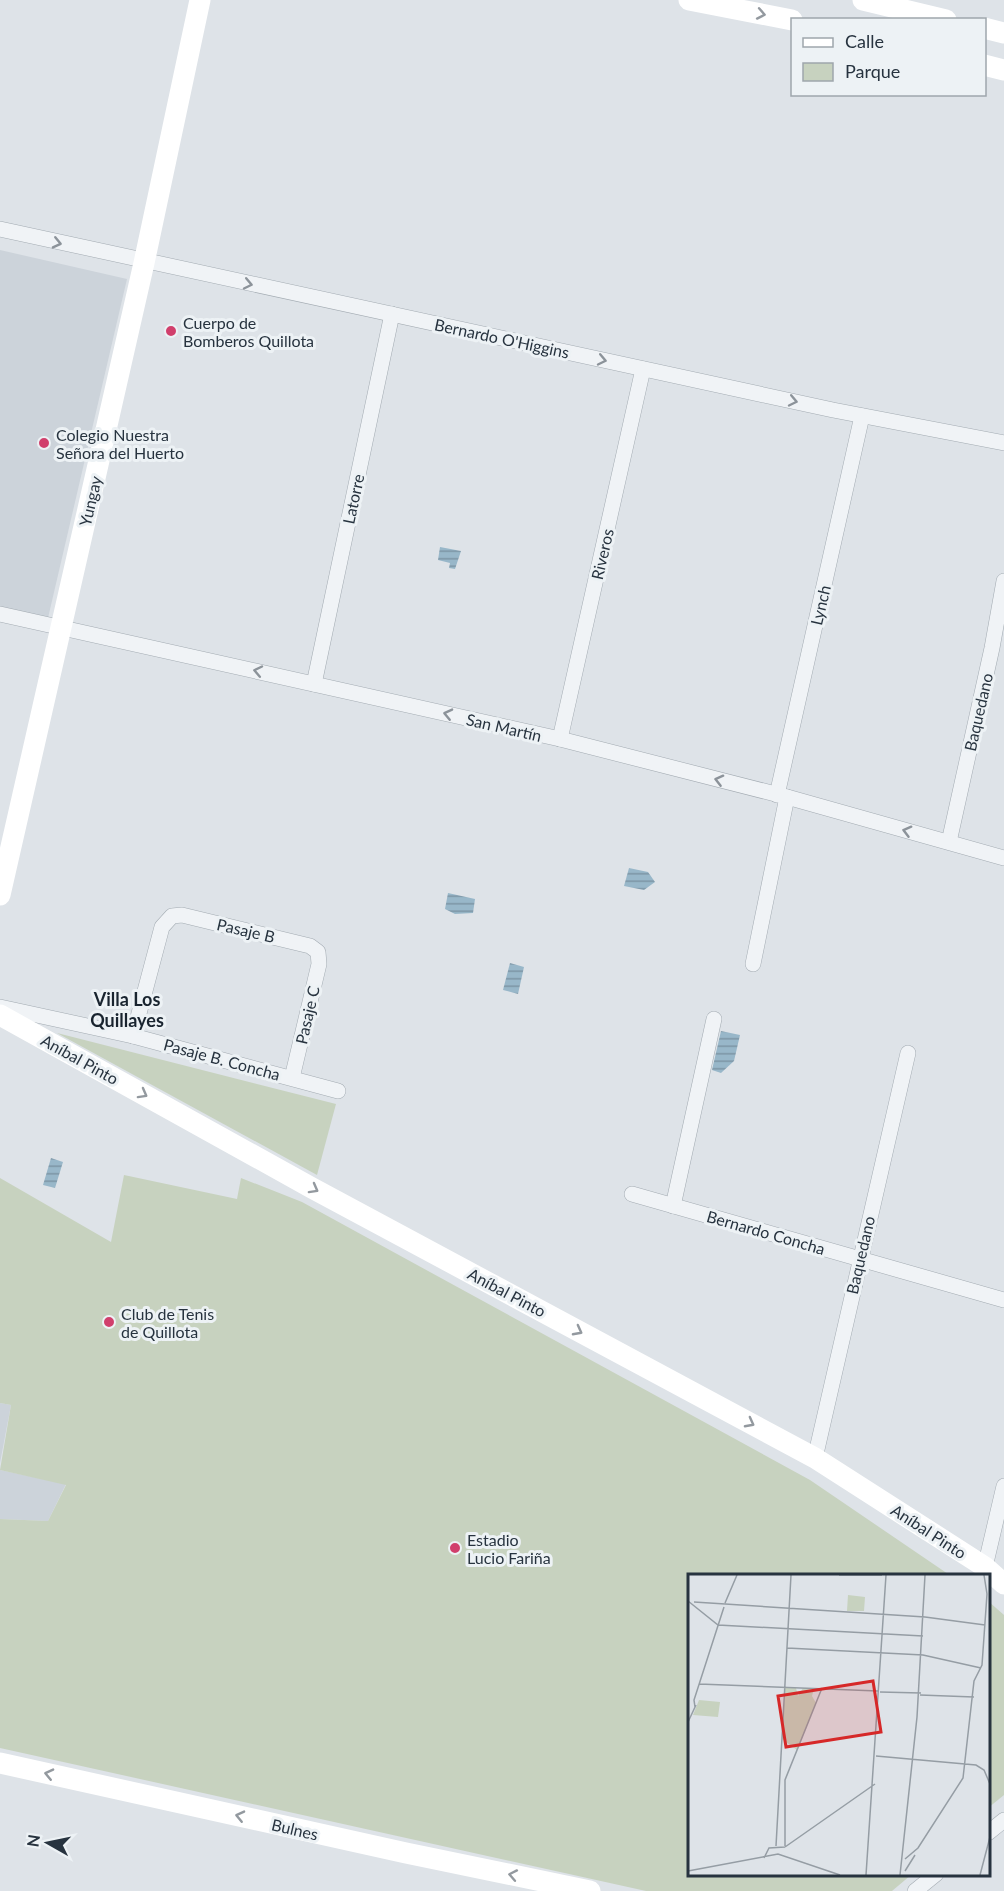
<svg xmlns="http://www.w3.org/2000/svg" width="1004" height="1891" viewBox="0 0 1004 1891" font-family="Lato,sans-serif">
	<style>
		.built { fill: #ccd3da }
		.green { fill: #c7d2bf }
		.water { fill: url(#water-rules) }
		.lines { fill: none; stroke-linecap: round; stroke-linejoin: round }
		.street-casing { stroke: #a3abb2; stroke-width: 16 }
		.street { stroke: #f0f3f6; stroke-width: 15 }
		.secondary { stroke: #fff; stroke-width: 21 }
		.oneway { stroke: #93999f }
		.oneway2 { stroke: #8c939a }
		.poi-dot { fill: #d13f6c; stroke: #edf2f5; stroke-width: 2 }
		.labels { text-anchor: middle; dominant-baseline: central; stroke-width: 6; stroke-linejoin: round; paint-order: stroke }
		.poi-label { font-size: 16px; fill: #27333f; stroke: #edf2f5; text-anchor: start }
		.street-label { font-size: 16px; fill: #27333f; stroke: #edf2f5 }
		.neighbourhood-label { font-size: 18px; font-weight: bold; fill: #19242f; stroke: #edf2f5 }
		.inset-road { fill: none; stroke: #959da4; stroke-width: 1.5 }
		.view { fill: #d62828; fill-opacity: 0.15; stroke: #d62828; stroke-width: 3 }
		.inset-edge { fill: none; stroke: #27333f; stroke-width: 3 }
	</style>
	<defs>
		<pattern id="water-rules" width="6" height="5" patternUnits="userSpaceOnUse" patternTransform="scale(1.5)"><rect width="6" height="5" fill="#98b7c9"/><path d="M0 2.5h6" fill="none" stroke="#7c95a5"/></pattern>
	</defs>
	<rect width="100%" height="100%" fill="#dee3e8"/>
	<g class="built">
		<polygon points="0,250 127,279 48,618 0,607"/>
		<polygon points="0,1403 11,1405 0,1463"/>
		<polygon points="0,1470 66,1484 48,1521 0,1519"/>
	</g>
	<g class="green">
		<polygon points="57,1033 336,1104 317,1175"/>
		<polygon points="124,1175 237,1199 241,1178 302,1202 810,1480 951,1576 689,1576 689,1874 911,1875 892,1891 646,1891 0,1748 0,1519 48,1521 66,1485 0,1470 11,1405 0,1403 0,1178 111,1242"/>
		<polygon points="988,1601 1004,1615 1004,1795 988,1808"/>
	</g>
	<g class="water">
		<polygon points="440,547 461,551 455,569 449,568 450,563 438,560"/>
		<polygon points="629,868 648,872 655,882 644,890 624,886"/>
		<polygon points="448,893 475,899 473,913 455,914 445,909"/>
		<polygon points="510,963 524,967 518,994 503,990"/>
		<polygon points="721,1031 740,1035 734,1061 721,1073 712,1070"/>
		<polygon points="51,1158 63,1162 55,1188 43,1185"/>
	</g>
	<g class="lines">
		<defs>
			<g id="street">
				<polyline points="0,229 833,410 1004,443"/>
				<polyline points="0,614 560,739 787,797 1004,858"/>
				<polyline points="314,684 392,314"/>
				<polyline points="560,739 643,369"/>
				<polyline points="777,795 862,416"/>
				<polyline points="949,842 992,648 1004,581"/>
				<polyline points="753,964 787,797"/>
				<polyline points="0,1007 133,1036 338,1091"/>
				<polyline points="133,1036 162,927 172,916 182,915 310,946 318,952 319,964 292,1078"/>
				<polyline points="632,1194 1004,1300"/>
				<polyline points="673,1206 714,1019"/>
				<polyline points="815,1458 908,1053"/>
				<polyline points="985,1567 1004,1486"/>
				<polyline points="988,1833 1004,1820"/>
				<polyline points="915,1891 936,1874"/>
			</g>
		</defs>
		<use href="#street" class="street-casing"/>
		<use href="#street" class="street"/>
		<g class="secondary">
			<polyline points="689,0 792,20"/>
			<polyline points="863,0 946,20"/>
			<polyline points="984,28 1004,33"/>
			<polyline points="984,65 1004,70"/>
			<polyline points="0,895 144,263 200,0"/>
			<polyline points="0,1015 312,1188 815,1458 985,1567 1004,1584"/>
			<polyline points="0,1763 406,1853 590,1891"/>
		</g>
	</g>
	<defs><path id="oneway-chevron" d="M-2-3.5L2.5 0L-2 3.5" fill="none" stroke-width="1.6" stroke-linecap="round" stroke-linejoin="round" transform="scale(1.5)"/></defs>
	<g class="oneway">
		<use href="#oneway-chevron" transform="translate(761 14) rotate(11)"/>
		<use href="#oneway-chevron" transform="translate(143 1094) rotate(29)"/>
		<use href="#oneway-chevron" transform="translate(314 1189) rotate(29)"/>
		<use href="#oneway-chevron" transform="translate(578 1331) rotate(28)"/>
		<use href="#oneway-chevron" transform="translate(750 1423) rotate(28)"/>
		<use href="#oneway-chevron" transform="translate(49 1774) rotate(-167)"/>
		<use href="#oneway-chevron" transform="translate(240 1816) rotate(-167)"/>
		<use href="#oneway-chevron" transform="translate(513 1875) rotate(-169)"/>
	</g>
	<g class="oneway2">
		<use href="#oneway-chevron" transform="translate(57 243) rotate(13)"/>
		<use href="#oneway-chevron" transform="translate(248 284) rotate(12)"/>
		<use href="#oneway-chevron" transform="translate(602 360) rotate(12)"/>
		<use href="#oneway-chevron" transform="translate(793 401) rotate(12)"/>
		<use href="#oneway-chevron" transform="translate(258 671) rotate(-168)"/>
		<use href="#oneway-chevron" transform="translate(448 714) rotate(-167)"/>
		<use href="#oneway-chevron" transform="translate(719 780) rotate(-166)"/>
		<use href="#oneway-chevron" transform="translate(907 831) rotate(-165)"/>
	</g>
	<g class="poi-dot">
		<circle cx="171" cy="331" r="6"/>
		<circle cx="44" cy="443" r="6"/>
		<circle cx="109" cy="1322" r="6"/>
		<circle cx="455" cy="1548" r="6"/>
	</g>
	<g class="labels">
		<g class="poi-label">
			<text x="183" y="322">Cuerpo de<tspan x="183" dy="18">Bomberos Quillota</tspan></text>
			<text x="56" y="434">Colegio Nuestra<tspan x="56" dy="18">Señora del Huerto</tspan></text>
			<text x="121" y="1313">Club de Tenis<tspan x="121" dy="18">de Quillota</tspan></text>
			<text x="467" y="1539">Estadio<tspan x="467" dy="18">Lucio Fariña</tspan></text>
		</g>
		<g class="street-label">
			<text transform="translate(502 338) rotate(12)">Bernardo O'Higgins</text>
			<text transform="translate(353 499) rotate(-78)">Latorre</text>
			<text transform="translate(90 501) rotate(-77)">Yungay</text>
			<text transform="translate(602 554) rotate(-77)">Riveros</text>
			<text transform="translate(820 605) rotate(-77)">Lynch</text>
			<text transform="translate(978 712) rotate(-77)">Baquedano</text>
			<text transform="translate(504 727) rotate(13)">San Martín</text>
			<text transform="translate(246 930) rotate(13)">Pasaje B</text>
			<text transform="translate(307 1015) rotate(-77)">Pasaje C</text>
			<text transform="translate(80 1059) rotate(29)">Aníbal Pinto</text>
			<text transform="translate(222 1059) rotate(15)">Pasaje B. Concha</text>
			<text transform="translate(766 1232) rotate(16)">Bernardo Concha</text>
			<text transform="translate(860 1255) rotate(-77)">Baquedano</text>
			<text transform="translate(507 1292) rotate(28)">Aníbal Pinto</text>
			<text transform="translate(929 1531) rotate(33)">Aníbal Pinto</text>
			<text transform="translate(295 1829) rotate(13)">Bulnes</text>
		</g>
		<g class="neighbourhood-label">
			<text x="127" y="999">Villa Los<tspan x="127" dy="21">Quillayes</tspan></text>
		</g>
	</g>
	<g transform="translate(688 1574)">
		<rect width="302" height="302" fill="#dee3e8"/>
		<path d="M11,126L32,128L30,143L5,141Z" fill="#c7d2bf"/>
		<path d="M160,21L177,23L176,37H159ZM97,114H108L110,122L115,114L126,115L124,122L128,129L109,176L94,165Z" fill="#c7d2bf"/>
		<path class="inset-road" d="M151,1H194M0,27L30,51L235,62M6,28L237,43M37,29L49,1M237,43L297,51M99,74L235,81L293,94M11,110L190,117M192,118L233,119M232,121L286,123M7,133L6,126L36,33M0,148L8,131M188,182L288,191L296,196L302,210M88,272L103,1M97,272V206L134,114M97,273L187,210M76,284L81,274L97,273M217,285L230,274L275,204L286,107L294,91L299,20L296,1M0,297L90,280L152,301M217,297L227,281M178,301L198,1M212,301L229,143L237,1M292,301L302,263"/>
		<path class="view" d="M185,107L193,158L98,173L90,122Z"/>
		<rect width="302" height="302" class="inset-edge"/>
	</g>
	<rect x="791" y="18" width="195" height="78" fill="#edf2f5" stroke="#9ea6ac" stroke-width="1.5"/>
	<rect x="803" y="38" width="30" height="9" fill="#ffffff" stroke="#9ea6ac" stroke-width="1.5"/>
	<text x="845" y="48" font-size="18" fill="#27333f">Calle</text>
	<rect x="803" y="63" width="30" height="18" fill="#c7d2bf" stroke="#9ea6ac" stroke-width="1.5"/>
	<text x="845" y="78" font-size="18" fill="#27333f">Parque</text>
	<g transform="translate(48 1843) rotate(279)" stroke="#edf2f5" stroke-width="4.5" paint-order="stroke">
	<path d="M0-4.5L10 22L0 15L-10 22Z" fill="#27333f"/>
	<text y="-9" font-size="16" font-weight="bold" text-anchor="middle" fill="#27333f">N</text>
	</g>
</svg>
